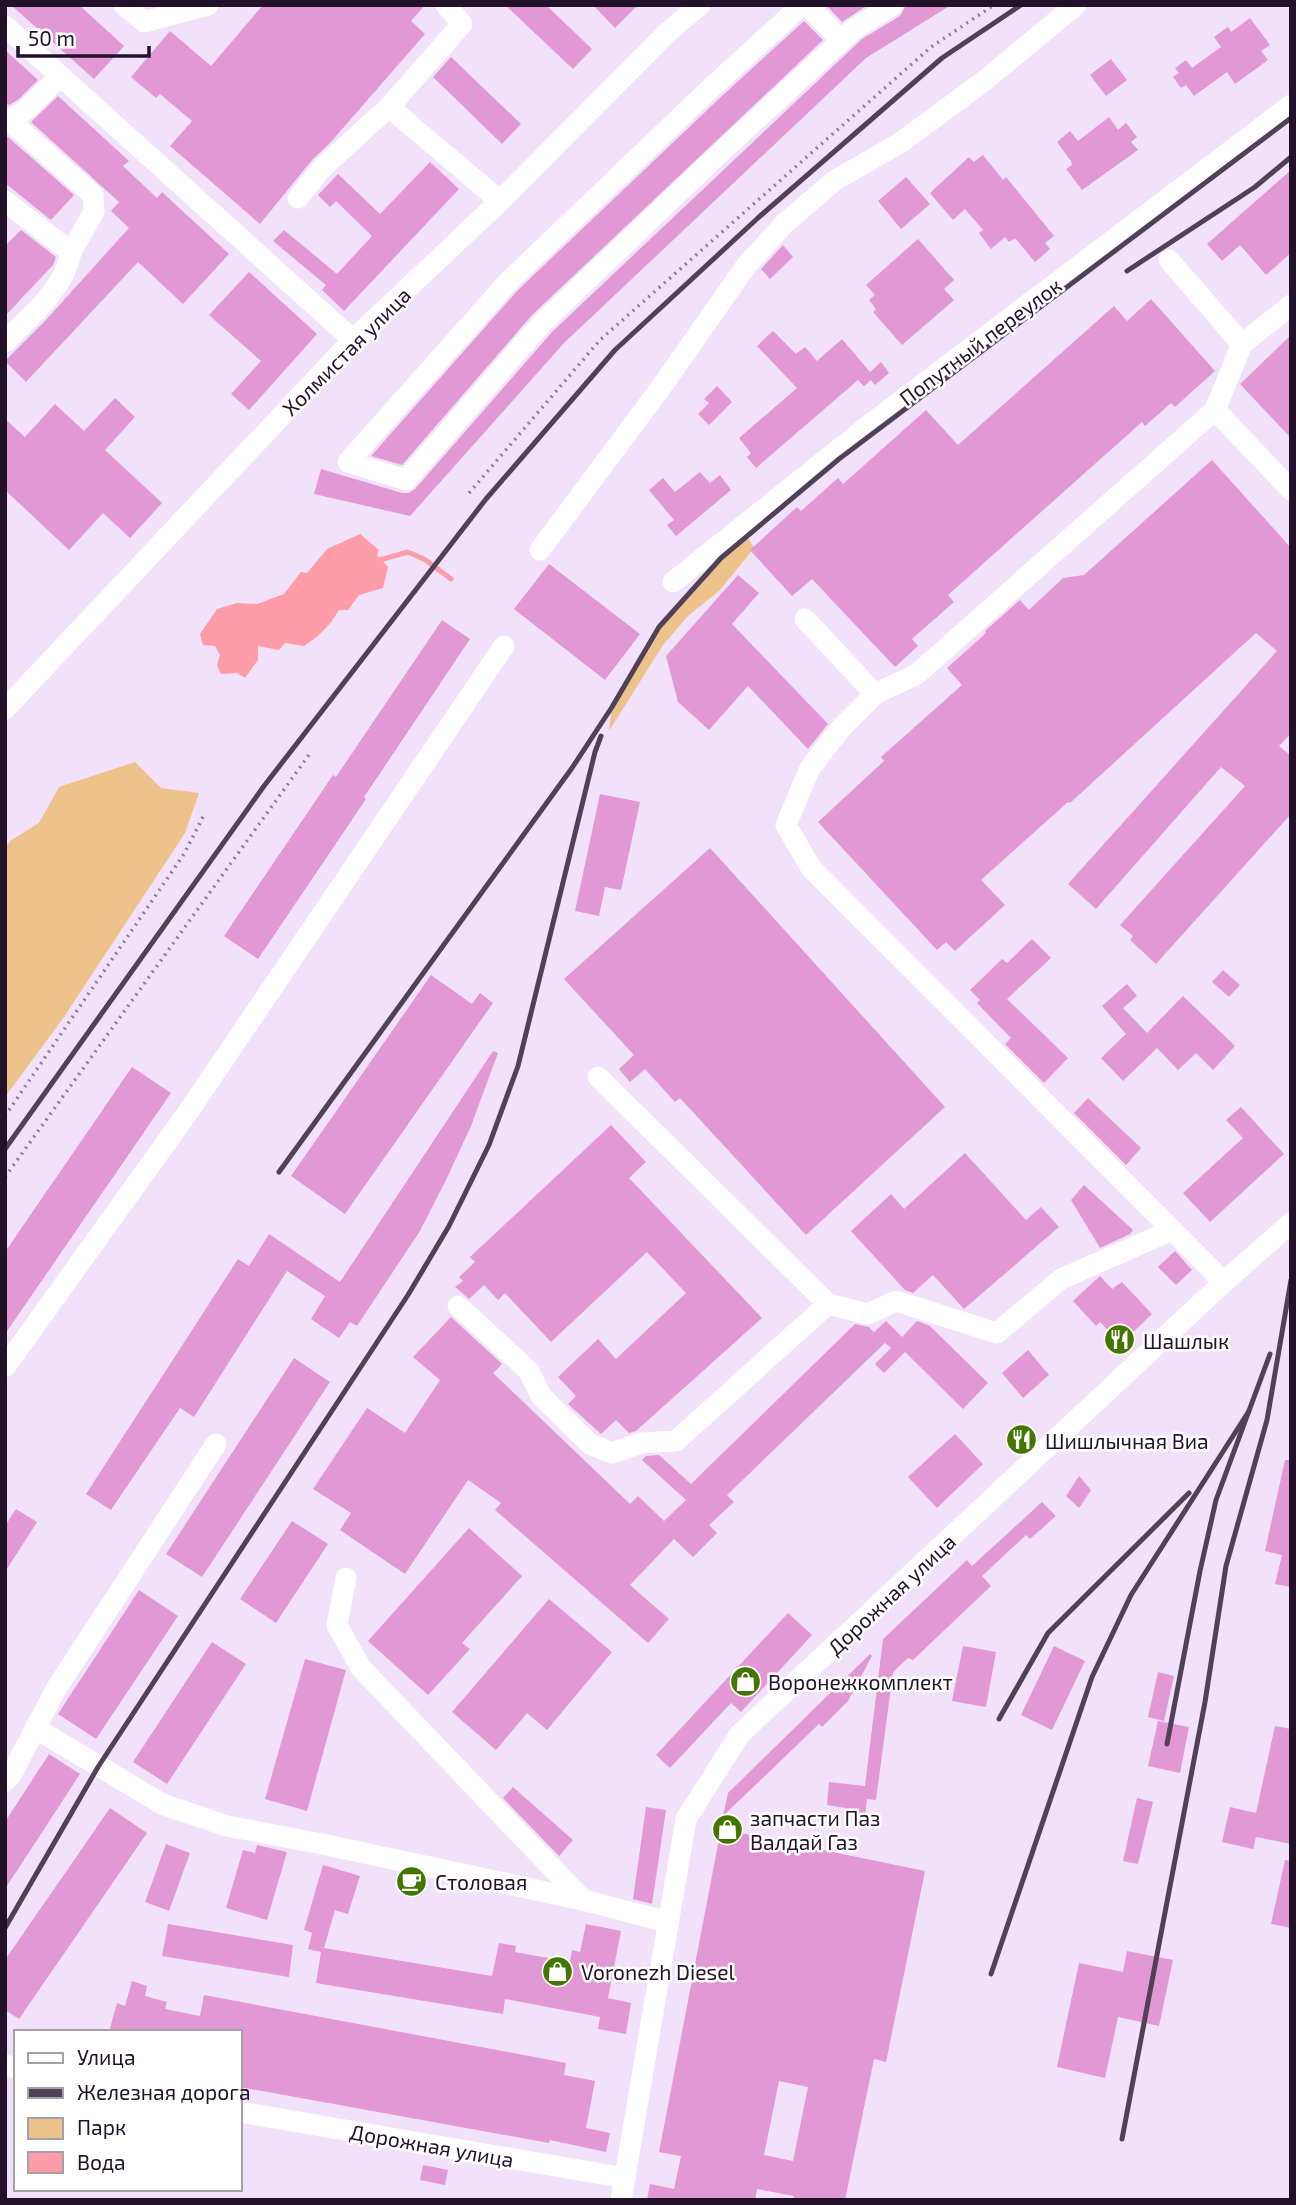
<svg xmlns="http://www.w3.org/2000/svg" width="1296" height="2205" viewBox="0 0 1296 2205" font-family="'Exo 2',sans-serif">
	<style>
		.green { fill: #edc28b }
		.water { fill: #fe9ca7 }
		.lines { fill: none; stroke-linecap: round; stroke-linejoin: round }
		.stream { stroke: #fe9ca7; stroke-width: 5 }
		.building { fill: #e298d5; fill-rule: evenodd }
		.path { stroke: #8d7d96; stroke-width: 3.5; stroke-dasharray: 2 5; stroke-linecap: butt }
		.minor { stroke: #fff; stroke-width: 21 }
		.rail { stroke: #504158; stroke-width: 5 }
		.labels { text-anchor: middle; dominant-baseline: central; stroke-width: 5; stroke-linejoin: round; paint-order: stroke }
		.street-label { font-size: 21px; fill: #211229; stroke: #fff }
		.poi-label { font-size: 21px; fill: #211229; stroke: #fff; text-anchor: start }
	</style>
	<rect width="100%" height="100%" fill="#f1e1fb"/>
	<g class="green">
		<polygon points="747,536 754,548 720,590 688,616 663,645 609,731 612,707 659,627 721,558"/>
		<polygon points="135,762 161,788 199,793 185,833 64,1017 5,1097 5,848 10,841 39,823 59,787"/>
	</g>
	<path class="water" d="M360,534L379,550L377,555L388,567L383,588L359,595L348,610H339C330,626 319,636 304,646L285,643L279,650L258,646V660L245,678L237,673L221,674L217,665L220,655L215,646L203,645L200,634L217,609L237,603L257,604L284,594L301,572L307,573L327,549Z"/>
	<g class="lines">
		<polyline class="stream" points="376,561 408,552 424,559 451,579"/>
	</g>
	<g class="building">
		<polygon points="11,5 79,5 124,46 94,79"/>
		<polygon points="263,5 425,5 411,21 425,34 330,143 312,160 260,224 170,146 192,121 160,94 156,98 131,77 170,31 211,66"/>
		<polygon points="505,5 546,5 592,49 573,69"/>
		<polygon points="593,5 638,5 615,28"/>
		<polygon points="826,5 868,5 842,22"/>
		<polygon points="906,5 951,5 866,58 564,343 410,516 314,494 321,469 402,493 409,493 415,489 552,332 862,39 900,16"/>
		<polygon points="1250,18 1270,45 1261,51 1268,60 1235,84 1227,72 1194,96 1186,85 1181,88 1173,77 1179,73 1175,68 1186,60 1192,68 1221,47 1214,37 1228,27 1231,32"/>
		<polygon points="804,21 823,40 533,314 402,465 371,456 518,290 723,95"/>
		<polygon points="5,50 38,80 19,99 9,105 5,102"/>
		<polygon points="451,57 521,124 502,144 433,77"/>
		<polygon points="1111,59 1127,80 1106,96 1090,75"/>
		<polygon points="58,96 129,161 123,166 157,198 162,192 229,254 183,304 138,262 26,382 5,361 45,321 129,228 111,211 119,202 31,122"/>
		<polygon points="1109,117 1118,130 1126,123 1137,137 1131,142 1138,150 1082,190 1066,169 1072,165 1071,161 1057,142 1070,131 1078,141"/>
		<polygon points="8,137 74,195 51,220 5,183 5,140"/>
		<polygon points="983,155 1003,180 1006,177 1054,236 1045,243 1050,249 1035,262 1015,238 1009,242 1005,237 991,249 979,233 983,230 965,209 953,220 930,193 969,157 974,162"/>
		<polygon points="430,162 459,189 344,311 322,290 326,285 273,241 284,230 337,274 372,236 336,201 330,207 318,195 338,174 380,214"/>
		<polygon points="1291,170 1291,253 1266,275 1240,245 1222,261 1207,244"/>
		<polygon points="906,177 930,204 901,229 878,201"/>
		<polygon points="21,230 56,257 53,265 5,316 5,246"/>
		<polygon points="918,239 954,280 944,289 954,300 902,345 873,312 876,309 869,300 875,295 866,285"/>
		<polygon points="783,245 793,257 770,279 761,269"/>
		<polygon points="249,272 317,334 249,410 231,394 261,361 209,315"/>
		<polygon points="1151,299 1215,371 1175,407 1171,403 1145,426 1142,422 948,595 954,602 912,639 918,646 895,667 812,579 792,596 750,550 797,507 801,511 838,478 843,484 926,410 958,445 1114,306 1127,321"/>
		<polygon points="773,331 796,354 805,347 817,361 842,339 870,372 881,362 889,373 875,385 871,380 864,386 858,380 756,468 747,457 751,453 739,438 797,388 757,346"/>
		<polygon points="1291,335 1291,438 1240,384"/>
		<polygon points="717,386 732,402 709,425 698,414 709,403 704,399"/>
		<polygon points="115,398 135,417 105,450 162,503 130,538 103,513 69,550 5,490 5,419 25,437 55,404 84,431"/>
		<polygon points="1212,460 1291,548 1291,733 1279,746 1291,756 1291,814 1156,964 1130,940 1133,936 1120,925 1245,786 1221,767 1096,909 1068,884 1277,651 1256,633 1070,803 1068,802 981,880 1005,905 955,951 946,942 937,950 818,822 884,761 881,757 962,685 947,668 986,633 985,631 1020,600 1029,610 1063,578 1084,575"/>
		<polygon points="700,472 710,483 720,475 731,490 676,536 667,525 674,520 649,490 663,478 675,492"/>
		<polygon points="549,564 640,634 605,680 514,609"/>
		<polygon points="738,575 759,593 732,624 828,724 808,749 748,686 709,730 678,702 666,656"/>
		<polygon points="442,620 470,639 364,797 366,799 258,959 224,936 333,775 336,777"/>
		<polygon points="600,794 640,802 621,890 605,887 599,916 575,911"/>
		<polygon points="710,848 945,1107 806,1235 680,1098 675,1102 645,1069 630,1082 619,1069 634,1055 564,979"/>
		<polygon points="1032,939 1051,958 1007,999 1068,1058 1044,1083 1005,1044 1011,1038 977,1003 980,1000 970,990 1002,959 1007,963"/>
		<polygon points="1223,970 1240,985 1229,997 1212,982"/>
		<polygon points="431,975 472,1004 480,993 493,1003 345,1214 291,1176"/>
		<polygon points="1127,984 1137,996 1123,1008 1147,1033 1183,996 1235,1046 1213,1070 1196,1053 1178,1070 1157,1048 1123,1081 1101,1058 1126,1034 1102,1006"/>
		<polygon points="493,1051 498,1053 471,1126 446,1180 420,1231 357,1326 350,1322 339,1338 311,1319 325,1296 287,1271 194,1417 180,1408 111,1510 86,1494 238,1259 249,1266 269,1234 340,1282"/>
		<polygon points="132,1067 171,1093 5,1334 5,1252"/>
		<polygon points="1088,1098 1141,1148 1126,1165 1074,1113"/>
		<polygon points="1241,1107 1284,1154 1210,1222 1183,1193 1243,1138 1226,1120"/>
		<polygon points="611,1125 646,1162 629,1178 762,1318 636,1431 629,1433 616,1420 601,1434 568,1404 576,1396 558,1377 598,1339 616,1359 686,1293 647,1252 551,1342 505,1293 498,1300 484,1285 469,1299 455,1287 463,1281 459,1277 475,1262 470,1257"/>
		<polygon points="965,1153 1026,1220 1041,1207 1059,1227 964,1309 933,1275 913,1293 905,1290 851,1231 891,1194 904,1209"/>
		<polygon points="1084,1185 1133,1230 1130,1234 1100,1248 1071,1200"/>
		<polygon points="1175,1251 1192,1270 1176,1285 1158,1267"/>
		<polygon points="1100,1276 1112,1289 1122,1282 1152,1314 1121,1344 1100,1322 1096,1326 1073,1301"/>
		<polygon points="451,1317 502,1364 493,1373 630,1504 638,1496 664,1521 686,1500 642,1460 646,1456 659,1455 691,1484 855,1324 869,1327 874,1332 886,1321 902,1337 917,1321 930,1326 988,1383 963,1409 905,1352 884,1373 875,1364 891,1348 885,1343 727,1495 734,1502 709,1525 717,1533 693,1557 674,1539 630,1585 669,1619 648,1643 495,1510 501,1503 468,1480 405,1574 340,1530 351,1513 313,1489 367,1408 405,1433 440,1380 413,1357"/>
		<polygon points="1028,1350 1049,1375 1023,1398 1002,1373"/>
		<polygon points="294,1358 330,1382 202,1577 166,1554"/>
		<polygon points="955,1434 983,1464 937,1508 908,1477"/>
		<polygon points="1285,1460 1291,1460 1291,1587 1275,1584 1282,1555 1265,1551"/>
		<polygon points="1079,1476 1091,1490 1079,1508 1066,1496"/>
		<polygon points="1042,1502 1056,1516 1030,1539 1026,1535 982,1576 991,1586 913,1660 908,1658 893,1672 876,1800 867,1799 865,1816 844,1813 845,1808 827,1805 829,1782 865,1786 883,1639 967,1560 972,1566"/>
		<polygon points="16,1509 37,1522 5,1572 5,1526"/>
		<polygon points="292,1521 328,1544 276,1623 240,1599"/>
		<polygon points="469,1528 522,1576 462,1643 470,1649 428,1695 368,1641"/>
		<polygon points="139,1590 178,1616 96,1739 58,1714"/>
		<polygon points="549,1599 612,1652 547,1730 527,1713 496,1750 452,1712"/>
		<polygon points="788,1613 812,1635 741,1712 731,1703 670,1768 656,1755"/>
		<polygon points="212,1642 246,1664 167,1784 133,1762"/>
		<polygon points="963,1646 996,1652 986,1707 952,1701"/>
		<polygon points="1054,1646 1085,1661 1052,1730 1021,1715"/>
		<polygon points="870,1654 872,1656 848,1701 822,1727 819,1724 723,1816 728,1793"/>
		<polygon points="305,1659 346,1670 307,1811 265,1799"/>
		<polygon points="1158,1672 1174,1676 1164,1721 1148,1717"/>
		<polygon points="1158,1721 1189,1727 1180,1773 1148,1766"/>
		<polygon points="1275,1726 1291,1729 1291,1844 1256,1837 1253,1849 1222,1842 1230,1807 1256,1813"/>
		<polygon points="49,1754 80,1774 5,1889 5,1822"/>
		<polygon points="513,1787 573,1840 559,1856 503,1798"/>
		<polygon points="1137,1798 1153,1802 1138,1864 1123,1861"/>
		<polygon points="646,1807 666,1810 652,1904 633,1899"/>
		<polygon points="110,1808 147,1833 19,2019 5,2010 5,1960"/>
		<path d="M721,1829L925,1871L886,2062L874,2059L845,2200H793L794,2196L757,2189L755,2200H647L650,2184L674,2189L681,2156L659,2152ZM779,2081L808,2087L793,2161L764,2155Z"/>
		<polygon points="166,1844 190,1853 169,1911 145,1902"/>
		<polygon points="257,1845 287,1852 267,1920 226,1908 243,1850 255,1853"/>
		<polygon points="1285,1860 1291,1861 1291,1928 1271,1924"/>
		<polygon points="323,1865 360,1876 348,1914 335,1910 324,1948 492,1976 499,1943 516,1946 515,1952 570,1962 572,1950 580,1952 586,1924 621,1931 608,1998 631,2003 626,2034 598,2029 600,2017 505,1999 503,2014 316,1983 321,1952 308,1949 312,1933 304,1930"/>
		<polygon points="168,1924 293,1945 289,1977 162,1956"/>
		<polygon points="1127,1951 1173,1960 1159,2026 1118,2017 1105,2078 1057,2067 1079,1963 1123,1972"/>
		<polygon points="132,1981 147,1986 145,1996 167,2002 165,2009 200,2016 204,1995 566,2063 564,2075 595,2081 586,2128 610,2133 606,2152 550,2140 549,2143 240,2087 240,2032 109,2032 117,2003 125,2006"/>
		<polygon points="423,2165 448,2170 445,2185 420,2180"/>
	</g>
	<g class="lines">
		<g class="path">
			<polyline points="469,493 600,340 931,47 994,5"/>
			<polyline points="5,1116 184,854 204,815"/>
			<polyline points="5,1177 311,752"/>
		</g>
		<g class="minor">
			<polyline points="124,5 144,22 208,5"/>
			<polyline points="802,5 714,85 509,281 348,462 406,480 542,323 720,153 854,29 893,5"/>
			<polyline points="807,5 842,41"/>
			<polyline points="5,26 353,340"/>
			<polyline points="389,107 462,24 446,5"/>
			<polyline points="9,120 93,195 94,212 71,252"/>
			<polyline points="5,123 27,109 60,76"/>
			<polyline points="298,198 322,168 389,107 500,201"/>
			<path d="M5,201L71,252C64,290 31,315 5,342"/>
			<polyline points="1169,260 1242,344"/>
			<polyline points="1215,410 1291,490"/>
			<polyline points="540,550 662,386 746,266 785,223 834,181 900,143 984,81 1076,5"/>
			<polyline points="673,582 873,422 1291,105"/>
			<polyline points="805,619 875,694"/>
			<polyline points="5,709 353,340 500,201 667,33 700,5"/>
			<polyline points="598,1077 828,1304 868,1314 896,1301 997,1333 1061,1279 1172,1230"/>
			<polyline points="1224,1282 811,868 786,825 810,768 842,727 875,694 917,674 1215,410 1242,344 1291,305"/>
			<polyline points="458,1306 529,1371 541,1396 590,1444 612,1453 641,1443 676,1441 828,1304"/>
			<polyline points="5,1367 186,1115 504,646"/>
			<polyline points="346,1578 337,1625 361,1668 583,1900"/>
			<polyline points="35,1728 162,1804 227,1826 322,1844 583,1900 668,1922"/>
			<polyline points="5,1781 11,1775 56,1689 216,1444"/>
			<polyline points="5,2065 16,2068"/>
			<polyline points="240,2112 625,2178"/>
			<polyline points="621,2200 686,1819 740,1734 1224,1282 1291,1223"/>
		</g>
		<g class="rail">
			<polyline points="1127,271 1255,187 1291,157"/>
			<polyline points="5,1149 264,786 486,499 615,350 759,217 942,58 1021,5"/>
			<polyline points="279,1172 572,768 612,707 659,627 721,558 839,459 1291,118"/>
			<polyline points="999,1719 1048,1633 1189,1493"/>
			<polyline points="1167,1744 1200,1571 1216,1500 1270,1354"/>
			<polyline points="5,1928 98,1767 408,1295 449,1226 489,1145 518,1066 595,752 601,736"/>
			<polyline points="991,1974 1092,1677 1131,1595 1249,1411"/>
			<polyline points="1122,2139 1205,1702 1226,1566 1267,1420 1291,1280"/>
		</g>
	</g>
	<defs>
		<symbol id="restaurant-disc" viewBox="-11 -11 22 22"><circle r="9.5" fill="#437600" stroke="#fff"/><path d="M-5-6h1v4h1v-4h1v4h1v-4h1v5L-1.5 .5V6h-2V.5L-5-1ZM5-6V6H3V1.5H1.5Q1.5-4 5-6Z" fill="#fff"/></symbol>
		<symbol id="shop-disc" viewBox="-11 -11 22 22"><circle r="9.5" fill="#437600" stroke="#fff"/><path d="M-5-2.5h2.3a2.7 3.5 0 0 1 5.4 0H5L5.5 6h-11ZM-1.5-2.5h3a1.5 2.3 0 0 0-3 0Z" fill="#fff"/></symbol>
		<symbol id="cafe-disc" viewBox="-11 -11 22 22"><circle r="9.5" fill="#437600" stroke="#fff"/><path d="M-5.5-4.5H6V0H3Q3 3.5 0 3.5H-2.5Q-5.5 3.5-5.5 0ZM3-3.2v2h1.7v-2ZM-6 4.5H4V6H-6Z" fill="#fff"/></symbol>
	</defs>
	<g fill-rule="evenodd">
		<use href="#restaurant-disc" x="1102" y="1322" width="35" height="35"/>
		<use href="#restaurant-disc" x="1004" y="1422" width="35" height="35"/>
		<use href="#shop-disc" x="728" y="1664" width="35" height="35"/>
		<use href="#shop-disc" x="710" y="1812" width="35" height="35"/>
		<use href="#cafe-disc" x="394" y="1864" width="35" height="35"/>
		<use href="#shop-disc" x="540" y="1954" width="35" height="35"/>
	</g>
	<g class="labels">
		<g class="street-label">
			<text transform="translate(980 341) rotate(-37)">Попутный переулок</text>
			<text transform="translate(346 351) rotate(-45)">Холмистая улица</text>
			<text transform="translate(891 1594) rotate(-43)">Дорожная улица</text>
			<text transform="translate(432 2145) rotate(10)">Дорожная улица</text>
		</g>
		<g class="poi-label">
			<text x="1143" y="1340">Шашлык</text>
			<text x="1045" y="1440">Шишлычная Виа</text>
			<text x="768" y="1681">Воронежкомплект</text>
			<text x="750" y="1817">запчасти Паз<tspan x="750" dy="24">Валдай Газ</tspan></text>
			<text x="435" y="1881">Столовая</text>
			<text x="581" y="1971">Voronezh Diesel</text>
		</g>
	</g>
	<rect width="1296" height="2205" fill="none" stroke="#211229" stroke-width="14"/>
	<rect x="14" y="2030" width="228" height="161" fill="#ffffff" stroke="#a6a0a9" stroke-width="2"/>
	<rect x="28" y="2053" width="35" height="10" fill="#ffffff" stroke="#a6a0a9" stroke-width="2"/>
	<text x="77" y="2065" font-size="21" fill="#211229">Улица</text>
	<rect x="28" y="2088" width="35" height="10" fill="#504158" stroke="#a6a0a9" stroke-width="2"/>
	<text x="77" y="2100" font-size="21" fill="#211229">Железная дорога</text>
	<rect x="28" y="2118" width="35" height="21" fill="#edc28b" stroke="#a6a0a9" stroke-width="2"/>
	<text x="77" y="2135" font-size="21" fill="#211229">Парк</text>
	<rect x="28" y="2152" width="35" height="21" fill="#fe9ca7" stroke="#a6a0a9" stroke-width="2"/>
	<text x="77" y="2170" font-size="21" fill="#211229">Вода</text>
	<path d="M18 46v10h131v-10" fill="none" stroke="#211229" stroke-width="3.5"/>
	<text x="28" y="46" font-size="21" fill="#211229" stroke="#ffffff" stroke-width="5" paint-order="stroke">50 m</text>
</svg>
